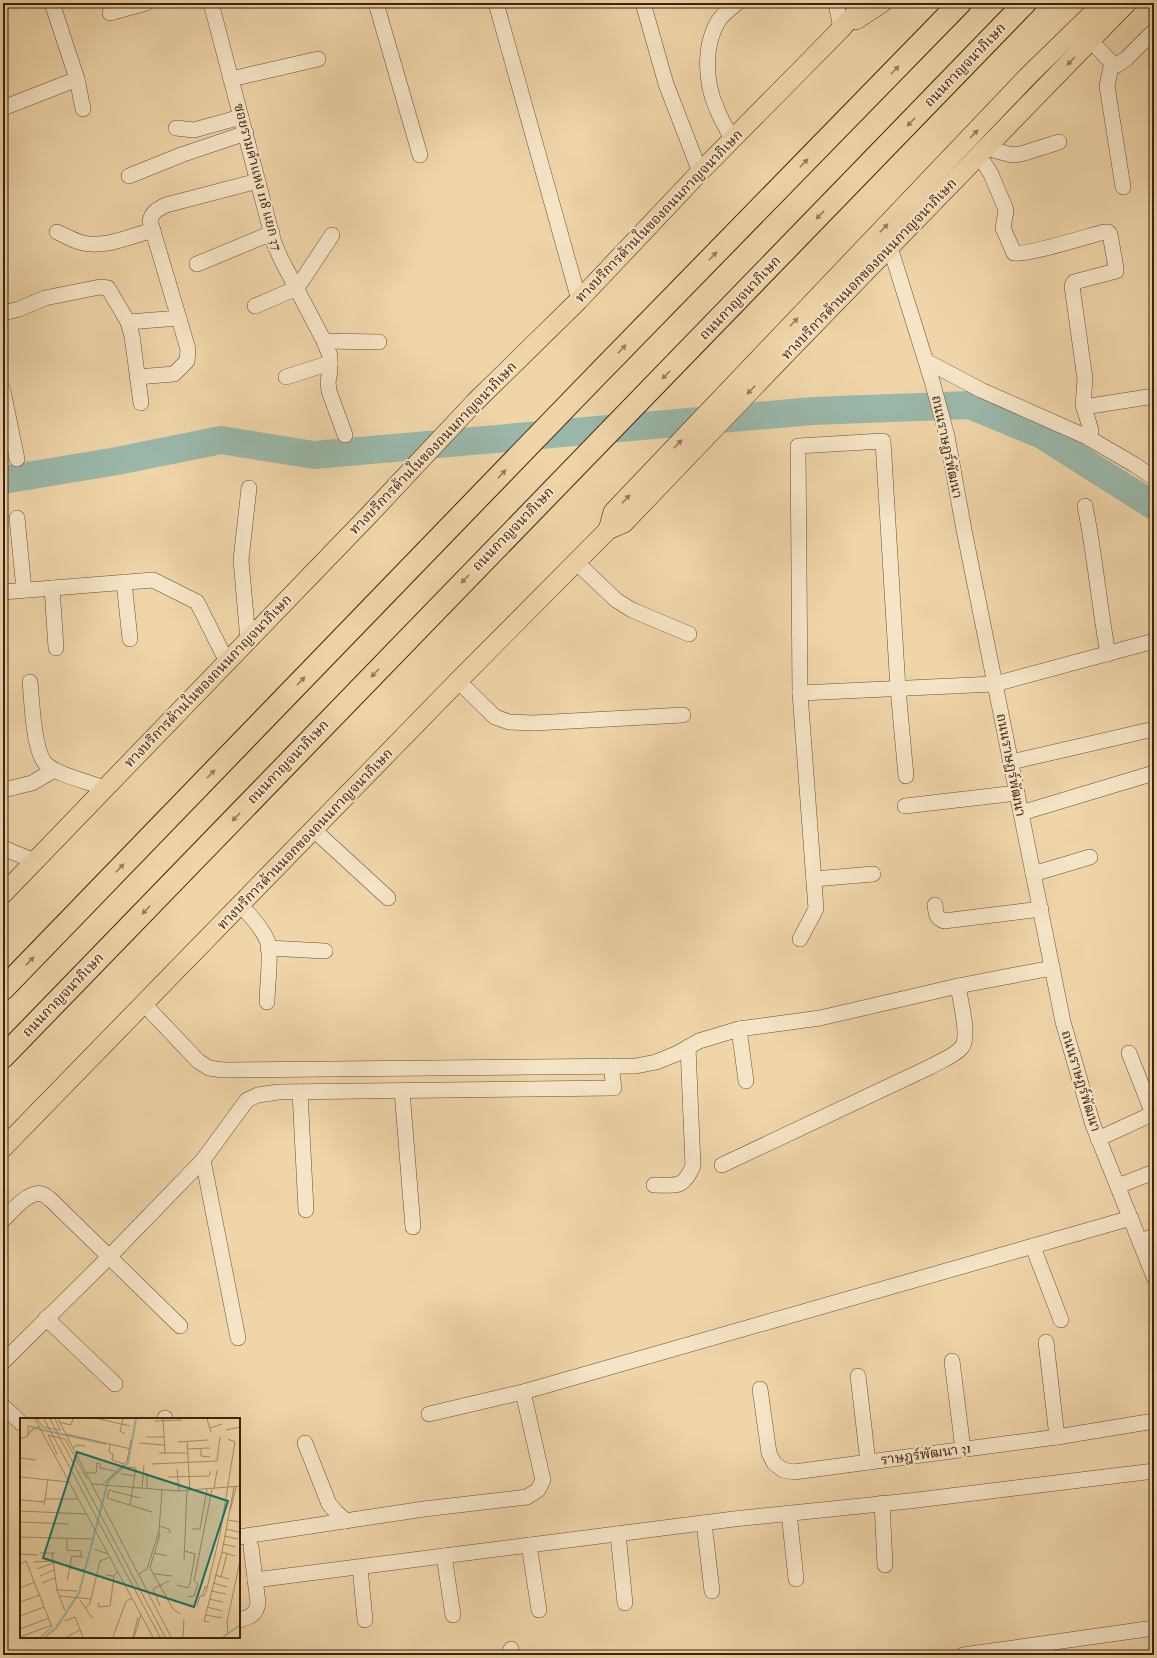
<svg xmlns="http://www.w3.org/2000/svg" width="1157" height="1658" viewBox="0 0 1157 1658" font-family="'IM FELL Double Pica','Noto Serif Thai',serif">
	<style>
		.lines { fill: none; stroke-linecap: round; stroke-linejoin: round }
		.river { stroke: #9ab8aa; stroke-width: 28 }
		.minor-casing { stroke: #6a4f36; stroke-width: 16 }
		.major-casing { stroke: #3d2210; stroke-width: 20 }
		.highway-casing { stroke: #3d2210; stroke-width: 24 }
		.minor { stroke: #f5e4c6; stroke-width: 15 }
		.major { stroke: #efd5a8; stroke-width: 19 }
		.highway { stroke: #efd5a8; stroke-width: 22 }
		.oneway { fill: #967c5c }
		.labels { text-anchor: middle; dominant-baseline: central; stroke-width: 4; stroke-linejoin: round; paint-order: stroke }
		.street-label { font-size: 14px; fill: #3d2210; stroke: #f5e4c6 }
		.inset-river { fill: none; stroke: #9ab8aa; stroke-width: 2 }
		.inset-road { fill: none; stroke: #a88d6b; stroke-width: 1 }
		.view { fill: #0f766e; fill-opacity: 0.15; stroke: #0f766e; stroke-width: 2 }
		.inset-edge { fill: none; stroke: #3d2210; stroke-width: 2 }
	</style>
	<rect width="100%" height="100%" fill="#efd5a8"/>
	<filter id="stains"><feTurbulence type="fractalNoise" baseFrequency=".005" numOctaves="4"/><feColorMatrix values="0 0 0 0 .2 0 0 0 0 .09 0 0 0 0 .02 0 0 0 .5 -.17"/></filter>
	<radialGradient id="worn" r=".72"><stop offset=".6" stop-color="#630" stop-opacity="0"/><stop offset="1" stop-color="#630" stop-opacity=".3"/></radialGradient>
	<g class="lines">
		<polyline class="river" points="3,480 117,461 221,440 314,455 813,411 970,405 1042,435 1154,506"/>
		<defs>
			<g id="minor">
				<polyline points="52,3 77,79 83,109"/>
				<polyline points="211,3 274,243 281,259 324,341 330,356 330,371 328,382 329,391 345,435"/>
				<polyline points="376,3 420,155"/>
				<polyline points="496,3 579,300"/>
				<polyline points="643,3 666,84 700,172"/>
				<polyline points="836,3 841,29"/>
				<polyline points="110,13 146,3"/>
				<polyline points="1091,41 1112,63 1117,65 1127,58 1154,31"/>
				<polyline points="1112,63 1107,86 1123,187"/>
				<polyline points="231,79 318,59"/>
				<polyline points="3,108 77,79"/>
				<polyline points="176,128 194,130 241,117"/>
				<path d="M732,139C727,129 721,120 717,109C705,83 703,45 719,20C723,14 731,8 737,3"/>
				<polyline points="986,148 1012,155 1021,154 1059,142"/>
				<path d="M979,155L991,174L1005,207L1006,211L1003,228L1014,253C1026,256 1088,236 1104,232H1108L1110,234L1116,268V271L1074,282L1072,286L1085,379L1083,405L1091,430L1090,439"/>
				<polyline points="129,176 181,155 246,133"/>
				<path d="M57,232C66,236 74,241 83,243C106,248 131,236 153,230"/>
				<polyline points="890,247 932,381 947,436 964,530 1063,1022 1093,1125 1154,1277"/>
				<polyline points="197,264 272,233"/>
				<polyline points="255,306 297,288 332,235"/>
				<polyline points="3,313 19,309 45,298 100,287 108,288 128,322 132,336 141,403"/>
				<polyline points="128,322 179,318"/>
				<polyline points="324,341 379,342"/>
				<polyline points="926,361 981,390 1087,437 1135,465 1154,478"/>
				<path d="M137,377L174,374L187,361L188,349L150,221C152,212 158,209 166,205L258,181"/>
				<polyline points="286,377 330,363"/>
				<polyline points="3,391 17,459"/>
				<polyline points="1084,407 1154,396"/>
				<path d="M1085,506C1095,555 1099,605 1108,654"/>
				<polyline points="17,518 24,590"/>
				<polyline points="576,562 616,600 632,610 689,634"/>
				<polyline points="124,582 130,639"/>
				<polyline points="52,588 56,648"/>
				<polyline points="3,592 153,580 197,602 227,662"/>
				<polyline points="248,640 241,560 249,488"/>
				<polyline points="458,681 495,717 509,722 534,723 683,715"/>
				<path d="M30,682C32,700 33,754 47,765C58,775 89,782 104,788"/>
				<polyline points="800,693 995,684 1154,641"/>
				<polyline points="1011,762 1154,729"/>
				<polyline points="3,790 32,783 54,770"/>
				<polyline points="905,806 1017,793"/>
				<polyline points="1021,813 1154,773"/>
				<polyline points="314,830 388,898"/>
				<polyline points="3,848 34,861"/>
				<polyline points="1033,874 1090,857"/>
				<polyline points="814,879 873,874"/>
				<path d="M241,905C250,916 261,926 267,940C272,952 267,987 267,1002"/>
				<path d="M935,905C936,913 936,918 944,921L1041,909"/>
				<polyline points="800,939 816,909 800,693 798,446 883,441 898,689 906,776"/>
				<polyline points="268,948 325,951"/>
				<polyline points="144,1004 198,1061 209,1068 223,1070 636,1066 656,1062 676,1054 699,1041 739,1029 820,1018 958,986 1052,968"/>
				<polyline points="739,1029 746,1081"/>
				<polyline points="1129,1053 1153,1114"/>
				<polyline points="402,1091 413,1227"/>
				<polyline points="300,1092 306,1210"/>
				<polyline points="1098,1139 1154,1113"/>
				<polyline points="203,1160 238,1338"/>
				<path d="M722,1165L930,1067C940,1061 955,1056 962,1047C970,1036 960,1000 958,986"/>
				<path d="M654,1185C677,1185 683,1189 693,1166L688,1047"/>
				<polyline points="1118,1186 1154,1172"/>
				<path d="M3,1220C11,1212 29,1190 42,1194C44,1194 48,1198 50,1199L180,1326"/>
				<polyline points="1140,1241 1154,1236"/>
				<polyline points="1033,1247 1061,1320"/>
				<polyline points="46,1318 115,1384"/>
				<polyline points="1046,1342 1057,1437"/>
				<polyline points="952,1361 963,1449"/>
				<polyline points="3,1362 109,1257 203,1160 247,1100 258,1095 278,1092 614,1088 611,1066"/>
				<polyline points="858,1376 868,1462"/>
				<polyline points="760,1389 769,1453 774,1463 783,1470 794,1472 1057,1437 1154,1421"/>
				<polyline points="3,1406 21,1423"/>
				<polyline points="429,1414 523,1392 1131,1218"/>
				<polyline points="165,1419 165,1418"/>
				<polyline points="305,1443 329,1504 336,1512 346,1521"/>
				<polyline points="882,1503 885,1565"/>
				<polyline points="789,1513 796,1579"/>
				<polyline points="704,1523 712,1591"/>
				<polyline points="618,1534 625,1603"/>
				<polyline points="239,1537 424,1509 527,1497 538,1490 543,1480 523,1392"/>
				<polyline points="529,1545 539,1610"/>
				<polyline points="444,1556 453,1615"/>
				<polyline points="360,1567 365,1620"/>
				<polyline points="255,1580 734,1519 909,1501 1154,1471"/>
				<path d="M239,1620C250,1617 256,1615 258,1603L251,1547"/>
				<polyline points="508,1655 511,1649"/>
				<polyline points="963,1655 1154,1628"/>
			</g>
			<g id="major">
				<polyline points="856,20 882,3"/>
				<polyline points="608,530 613,512 1028,76 1103,3"/>
				<polyline points="3,894 369,515 475,402 579,300 700,172 841,29 864,3"/>
				<polyline points="3,1148 458,681 608,530 624,523 778,362 1127,3"/>
			</g>
			<g id="highway">
				<polyline points="3,989 595,377 960,3"/>
				<polyline points="3,1057 1025,3"/>
			</g>
		</defs>
		<use href="#minor" class="minor-casing"/>
		<use href="#major" class="major-casing"/>
		<use href="#highway" class="highway-casing"/>
		<use href="#minor" class="minor"/>
		<use href="#major" class="major"/>
		<use href="#highway" class="highway"/>
	</g>
	<defs><path id="oneway-solid" d="M-6-.8H1V-3.2L6.5 0L1 3.2V.8H-6Z"/></defs>
	<g class="oneway">
		<use href="#oneway-solid" transform="translate(1071 61) rotate(134)"/>
		<use href="#oneway-solid" transform="translate(895 70) rotate(-46)"/>
		<use href="#oneway-solid" transform="translate(911 122) rotate(134)"/>
		<use href="#oneway-solid" transform="translate(974 134) rotate(-46)"/>
		<use href="#oneway-solid" transform="translate(804 163) rotate(-46)"/>
		<use href="#oneway-solid" transform="translate(820 215) rotate(134)"/>
		<use href="#oneway-solid" transform="translate(884 228) rotate(-46)"/>
		<use href="#oneway-solid" transform="translate(713 256) rotate(-46)"/>
		<use href="#oneway-solid" transform="translate(794 322) rotate(-46)"/>
		<use href="#oneway-solid" transform="translate(622 349) rotate(-46)"/>
		<use href="#oneway-solid" transform="translate(666 375) rotate(135)"/>
		<use href="#oneway-solid" transform="translate(751 390) rotate(134)"/>
		<use href="#oneway-solid" transform="translate(678 444) rotate(-46)"/>
		<use href="#oneway-solid" transform="translate(502 474) rotate(-46)"/>
		<use href="#oneway-solid" transform="translate(626 499) rotate(-47)"/>
		<use href="#oneway-solid" transform="translate(465 579) rotate(134)"/>
		<use href="#oneway-solid" transform="translate(375 673) rotate(134)"/>
		<use href="#oneway-solid" transform="translate(301 681) rotate(-46)"/>
		<use href="#oneway-solid" transform="translate(211 774) rotate(-46)"/>
		<use href="#oneway-solid" transform="translate(236 817) rotate(134)"/>
		<use href="#oneway-solid" transform="translate(120 868) rotate(-46)"/>
		<use href="#oneway-solid" transform="translate(146 910) rotate(134)"/>
		<use href="#oneway-solid" transform="translate(30 961) rotate(-46)"/>
	</g>
	<g class="labels">
		<g class="street-label">
			<text transform="translate(965 65) rotate(-46)">ถนนกาญจนาภิเษก</text>
			<text transform="translate(258 177) rotate(75)">ซอยรามคำแหง 118 แยก 37</text>
			<text transform="translate(659 216) rotate(-46)">ทางบริการด้านในของถนนกาญจนาภิเษก</text>
			<text transform="translate(869 269) rotate(-46)">ทางบริการด้านนอกของถนนกาญจนาภิเษก</text>
			<text transform="translate(740 298) rotate(-46)">ถนนกาญจนาภิเษก</text>
			<text transform="translate(947 447) rotate(78)">ถนนราษฏร์พัฒนา</text>
			<text transform="translate(433 448) rotate(-46)">ทางบริการด้านในของถนนกาญจนาภิเษก</text>
			<text transform="translate(513 529) rotate(-46)">ถนนกาญจนาภิเษก</text>
			<text transform="translate(208 681) rotate(-46)">ทางบริการด้านในของถนนกาญจนาภิเษก</text>
			<text transform="translate(288 762) rotate(-46)">ถนนกาญจนาภิเษก</text>
			<text transform="translate(1011 765) rotate(79)">ถนนราษฏร์พัฒนา</text>
			<text transform="translate(305 839) rotate(-46)">ทางบริการด้านนอกของถนนกาญจนาภิเษก</text>
			<text transform="translate(63 995) rotate(-46)">ถนนกาญจนาภิเษก</text>
			<text transform="translate(1081 1081) rotate(73)">ถนนราษฏร์พัฒนา</text>
			<text transform="translate(926 1454) rotate(-8)">ราษฎร์พัฒนา 31</text>
		</g>
	</g>
	<g transform="translate(20 1418)">
		<rect width="220" height="220" fill="#efd5a8"/>
		<path class="inset-river" d="M8,16L14,10L86,26M25,219L36,210L59,175L88,63L108,45L116,1M203,219L220,207"/>
		<path class="inset-road" d="M15,1L133,219M17,1L23,9L40,12L35,1M24,1L140,219M30,1L145,219M38,1L151,219M79,1L110,8M103,1L100,13L105,16M143,1L145,35M187,1L191,14M135,3L162,2M39,4L51,7L53,1M190,10L202,6M206,12L220,9M46,16L111,31M126,19H144M0,21L8,18V8L19,10M167,23L170,72M158,24L188,22M119,25L144,27M90,26L89,34L93,36L92,42L104,46M53,31L56,27L65,28M167,31L190,30M181,31V38L190,39M139,35H167M37,36L28,17L45,21L67,61M0,40L16,42M132,46L197,43L200,19M107,49L116,50L110,87M157,51L159,73M66,55H76L77,45L80,46V50L95,53M101,56L115,58M0,59L49,64M148,59L189,58L191,53M71,66L158,73L220,68M83,66L107,43L111,22M122,70L124,47M127,71V56M194,71L197,52M120,80L89,72L87,80L132,94M25,81H58M0,82L25,84M24,87L28,61M0,93L66,96M210,93L216,69M208,102L220,104M0,104L49,106M139,108L149,111L150,115M172,111H180L187,71M206,111L219,114M138,115L140,116L130,150L153,191L160,196M204,118L218,121M0,119L72,121M47,121V132L61,133V138M203,126L216,129M74,131L88,136M202,134L215,138M20,135H35M32,135L37,172L45,193M134,135L147,138M0,136L18,137M164,142L167,72M14,144L32,143M0,146L6,143L32,209L21,219M50,150L65,152M17,151L33,145M119,156L127,151L139,113L142,72M134,156L152,158M86,157L94,158L98,153M195,157L209,161M20,158L34,152M201,159L207,136M47,163L52,138L64,139M174,163L192,71M22,165L35,160M193,165L207,169M157,167L168,170L170,165L175,136L165,133M0,170L15,164M37,172L57,173M191,173L206,176M39,178L71,181M182,178L185,169L188,168M168,179L174,178L178,166L174,163M189,181L203,184M60,182L72,200M0,184L20,177M78,185L79,189L90,188L94,158M140,188L133,171L149,163M177,188L180,178H184L186,174L200,116L215,24L208,21M187,189L202,193M66,190L70,185L80,143L90,139M186,197L202,200M0,198L24,189M45,203L55,199L63,219M189,204L184,203L202,134L214,69M0,211L29,200M208,216L207,204L220,143M0,219L32,207M47,219L60,212M93,219L106,183L112,180M113,219L118,199M114,219L121,197M163,219L164,201"/>
		<path class="view" d="M57,34L208,83L174,189L23,140Z"/>
		<rect width="220" height="220" class="inset-edge"/>
	</g>
	<rect width="1157" height="1658" fill="none" stroke="#efd5a8" stroke-width="16"/>
	<rect x="4" y="4" width="1149" height="1650" fill="none" stroke="#3d2210" stroke-width="2"/>
	<rect x="8" y="8" width="1141" height="1642" fill="none" stroke="#3d2210"/>
	<rect width="100%" height="100%" filter="url(#stains)"/>
	<rect width="100%" height="100%" fill="url(#worn)"/>
</svg>
